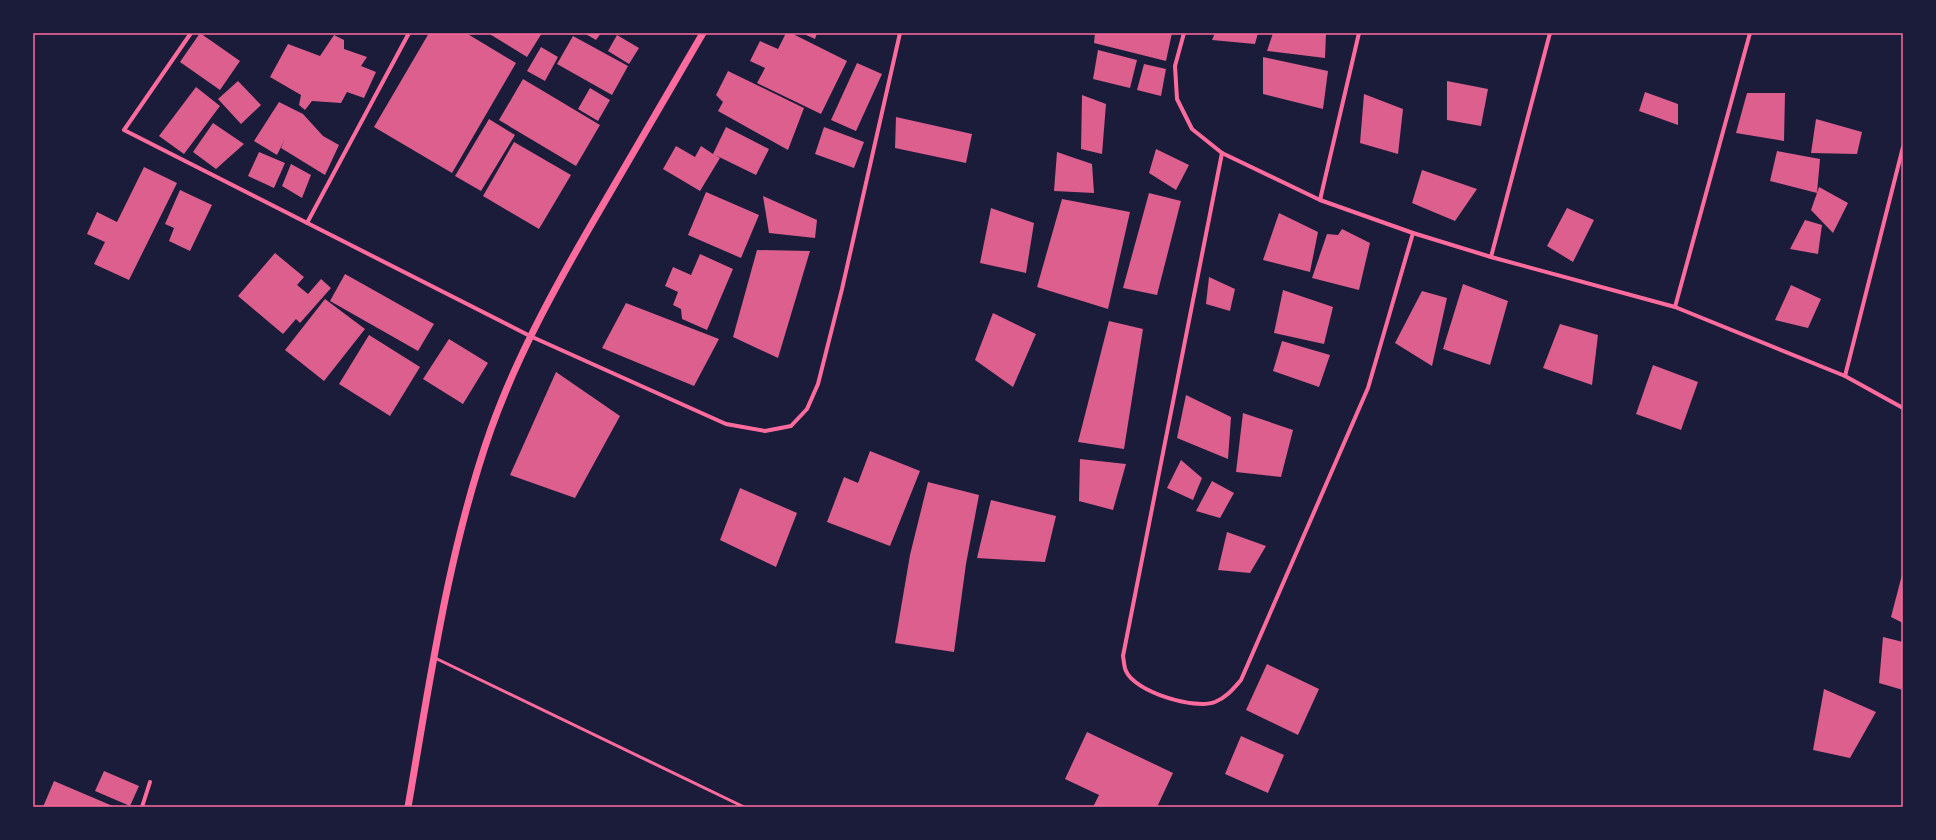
<svg xmlns="http://www.w3.org/2000/svg" width="1936" height="840" viewBox="0 0 1936 840" font-family="'Libre Baskerville',serif">
	<style>
		.building { fill: #dd5f8e }
		.lines { fill: none; stroke-linecap: round; stroke-linejoin: round }
		.service { stroke: #ff6b9d; stroke-width: 3 }
		.minor { stroke: #ff6b9d; stroke-width: 4 }
		.tertiary { stroke: #ff6b9d; stroke-width: 7 }
		.neatline { fill: none; stroke: #ff6b9d; stroke-width: 1.5 }
	</style>
	<rect width="100%" height="100%" fill="#1b1b3a"/>
	<g class="building">
		<polygon points="200,33 240,61 220,90 180,62"/>
		<polygon points="429,33 466,33 516,63 452,173 374,127"/>
		<polygon points="488,33 542,33 527,57"/>
		<polygon points="584,33 601,33 596,40"/>
		<polygon points="786,33 791,33 847,61 821,114 757,83 765,68 750,61 760,41 778,49"/>
		<polygon points="802,33 817,33 815,39"/>
		<polygon points="1095,33 1172,33 1166,61 1094,43"/>
		<polygon points="1215,33 1258,33 1255,44 1212,40"/>
		<polygon points="1273,33 1326,33 1325,58 1267,51"/>
		<polygon points="334,35 344,40 344,49 367,57 361,66 376,72 364,98 347,92 341,103 312,101 305,110 299,105 301,95 270,77 288,44 320,56"/>
		<polygon points="617,35 639,48 629,64 608,51"/>
		<polygon points="573,36 628,66 612,95 557,64"/>
		<polygon points="541,47 558,57 545,81 527,71"/>
		<polygon points="1098,50 1137,60 1130,88 1093,79"/>
		<polygon points="1263,57 1328,71 1323,109 1263,94"/>
		<polygon points="857,63 882,74 856,131 831,120"/>
		<polygon points="1144,64 1166,69 1161,96 1137,90"/>
		<polygon points="728,71 804,108 788,150 718,111 723,102 716,95"/>
		<polygon points="523,79 600,125 576,166 499,120"/>
		<polygon points="238,81 261,105 241,124 218,99"/>
		<polygon points="1447,81 1488,89 1481,126 1447,120"/>
		<polygon points="196,87 220,106 184,154 159,136"/>
		<polygon points="590,88 610,100 598,121 578,109"/>
		<polygon points="1645,92 1678,104 1678,125 1639,111"/>
		<polygon points="1747,93 1785,93 1784,141 1736,133"/>
		<polygon points="1364,94 1403,109 1398,154 1360,143"/>
		<polygon points="1082,95 1106,104 1102,154 1081,149"/>
		<polygon points="279,102 303,114 323,136 339,145 325,175 281,148 285,139 277,155 254,141"/>
		<polygon points="896,117 972,134 966,163 895,148"/>
		<polygon points="489,119 515,135 481,191 455,176"/>
		<polygon points="1816,119 1862,132 1857,154 1811,153"/>
		<polygon points="213,123 244,144 216,169 193,152"/>
		<polygon points="726,127 769,149 756,175 715,155 720,158 700,191 663,169 676,146 695,157 701,146 713,154"/>
		<polygon points="824,127 864,142 854,168 815,154"/>
		<polygon points="514,142 571,175 539,229 483,196"/>
		<polygon points="1156,149 1189,165 1176,190 1149,173"/>
		<polygon points="1777,151 1820,159 1817,193 1819,187 1848,203 1833,233 1811,210 1817,193 1770,181"/>
		<polygon points="259,152 285,163 274,188 248,176"/>
		<polygon points="1057,152 1092,164 1094,193 1054,191"/>
		<polygon points="291,164 311,175 302,198 282,186"/>
		<polygon points="144,167 177,183 129,280 94,264 105,242 87,234 97,212 117,222"/>
		<polygon points="1422,170 1477,189 1455,221 1412,203"/>
		<polygon points="180,190 212,205 190,251 169,241 174,228 165,224"/>
		<polygon points="706,192 759,215 741,258 688,235"/>
		<polygon points="1149,193 1181,201 1157,295 1123,288"/>
		<polygon points="763,196 817,220 815,238 769,233"/>
		<polygon points="1062,199 1130,212 1108,309 1037,287"/>
		<polygon points="991,208 1034,223 1026,273 980,263"/>
		<polygon points="1567,208 1594,220 1573,262 1547,246"/>
		<polygon points="1279,213 1318,232 1310,272 1263,260"/>
		<polygon points="1805,220 1822,225 1818,254 1790,249"/>
		<polygon points="1342,229 1370,243 1359,290 1312,278 1327,234 1338,235"/>
		<polygon points="757,250 810,251 778,358 733,337"/>
		<polygon points="275,253 304,277 297,285 308,294 321,279 331,288 300,323 296,319 283,334 238,296"/>
		<polygon points="700,254 733,269 707,330 682,319 681,309 673,305 678,292 665,286 673,267 691,275"/>
		<polygon points="345,274 434,324 418,351 330,301"/>
		<polygon points="1209,277 1235,289 1230,311 1206,304"/>
		<polygon points="1463,284 1508,301 1490,365 1443,349"/>
		<polygon points="1791,285 1821,299 1808,328 1775,320"/>
		<polygon points="1283,290 1333,307 1324,344 1274,333"/>
		<polygon points="1422,291 1447,298 1432,366 1395,343"/>
		<polygon points="325,299 365,329 324,381 285,350"/>
		<polygon points="626,303 719,339 694,386 602,348"/>
		<polygon points="993,313 1036,334 1013,387 975,360"/>
		<polygon points="1109,321 1143,329 1124,449 1078,442"/>
		<polygon points="1560,324 1598,335 1592,385 1543,368"/>
		<polygon points="369,335 420,367 390,416 339,384"/>
		<polygon points="449,339 488,363 463,404 423,379"/>
		<polygon points="1282,341 1330,355 1319,387 1273,371"/>
		<polygon points="1653,365 1698,382 1681,430 1636,414"/>
		<polygon points="556,372 620,416 575,498 510,475"/>
		<polygon points="1186,395 1231,417 1228,459 1177,438"/>
		<polygon points="1243,413 1293,430 1281,477 1236,472"/>
		<polygon points="870,451 920,471 890,546 827,522 844,477 858,483"/>
		<polygon points="1080,459 1126,464 1113,510 1079,501"/>
		<polygon points="1181,460 1202,478 1193,500 1167,488"/>
		<polygon points="1212,481 1234,493 1220,518 1196,511"/>
		<polygon points="928,482 979,495 966,564 954,652 895,643 910,555"/>
		<polygon points="740,488 797,513 776,567 720,540"/>
		<polygon points="991,500 1056,516 1045,562 977,558"/>
		<polygon points="1227,532 1266,546 1250,573 1218,570"/>
		<polygon points="1903,571 1903,623 1891,617"/>
		<polygon points="1883,637 1903,642 1903,690 1879,683"/>
		<polygon points="1267,664 1319,689 1298,735 1246,710"/>
		<polygon points="1824,689 1876,712 1850,758 1813,750"/>
		<polygon points="1087,732 1173,773 1157,807 1093,807 1099,795 1065,779"/>
		<polygon points="1241,736 1284,755 1268,793 1225,774"/>
		<polygon points="104,771 139,786 130,806 95,791"/>
		<polygon points="54,781 115,807 43,807"/>
	</g>
	<g class="lines">
		<polyline class="service" points="435,658 744,807"/>
		<g class="minor">
			<polyline points="191,33 124,130 530,336 726,424 765,431 791,426 807,409 818,384 842,289 900,33"/>
			<polyline points="1184,33 1175,66 1177,99 1192,129 1222,153 1320,200 1413,233 1491,257 1675,307 1845,376 1903,408"/>
			<path d="M1222,153L1123,656C1124,661 1124,667 1126,671C1135,692 1195,710 1215,702C1227,697 1233,689 1241,680L1368,388L1413,233"/>
			<polyline points="1320,200 1359,33"/>
			<polyline points="307,223 409,33"/>
			<polyline points="1491,257 1550,33"/>
			<polyline points="1675,307 1750,33"/>
			<polyline points="1845,376 1903,147"/>
			<polyline points="142,807 150,782"/>
		</g>
		<path class="tertiary" d="M408,807C430,681 448,551 491,429C518,353 560,278 601,208C635,149 669,91 703,33"/>
	</g>
	<rect width="1936" height="840" fill="none" stroke="#1b1b3a" stroke-width="68"/>
	<rect x="34" y="34" width="1868" height="772" class="neatline"/>
</svg>
